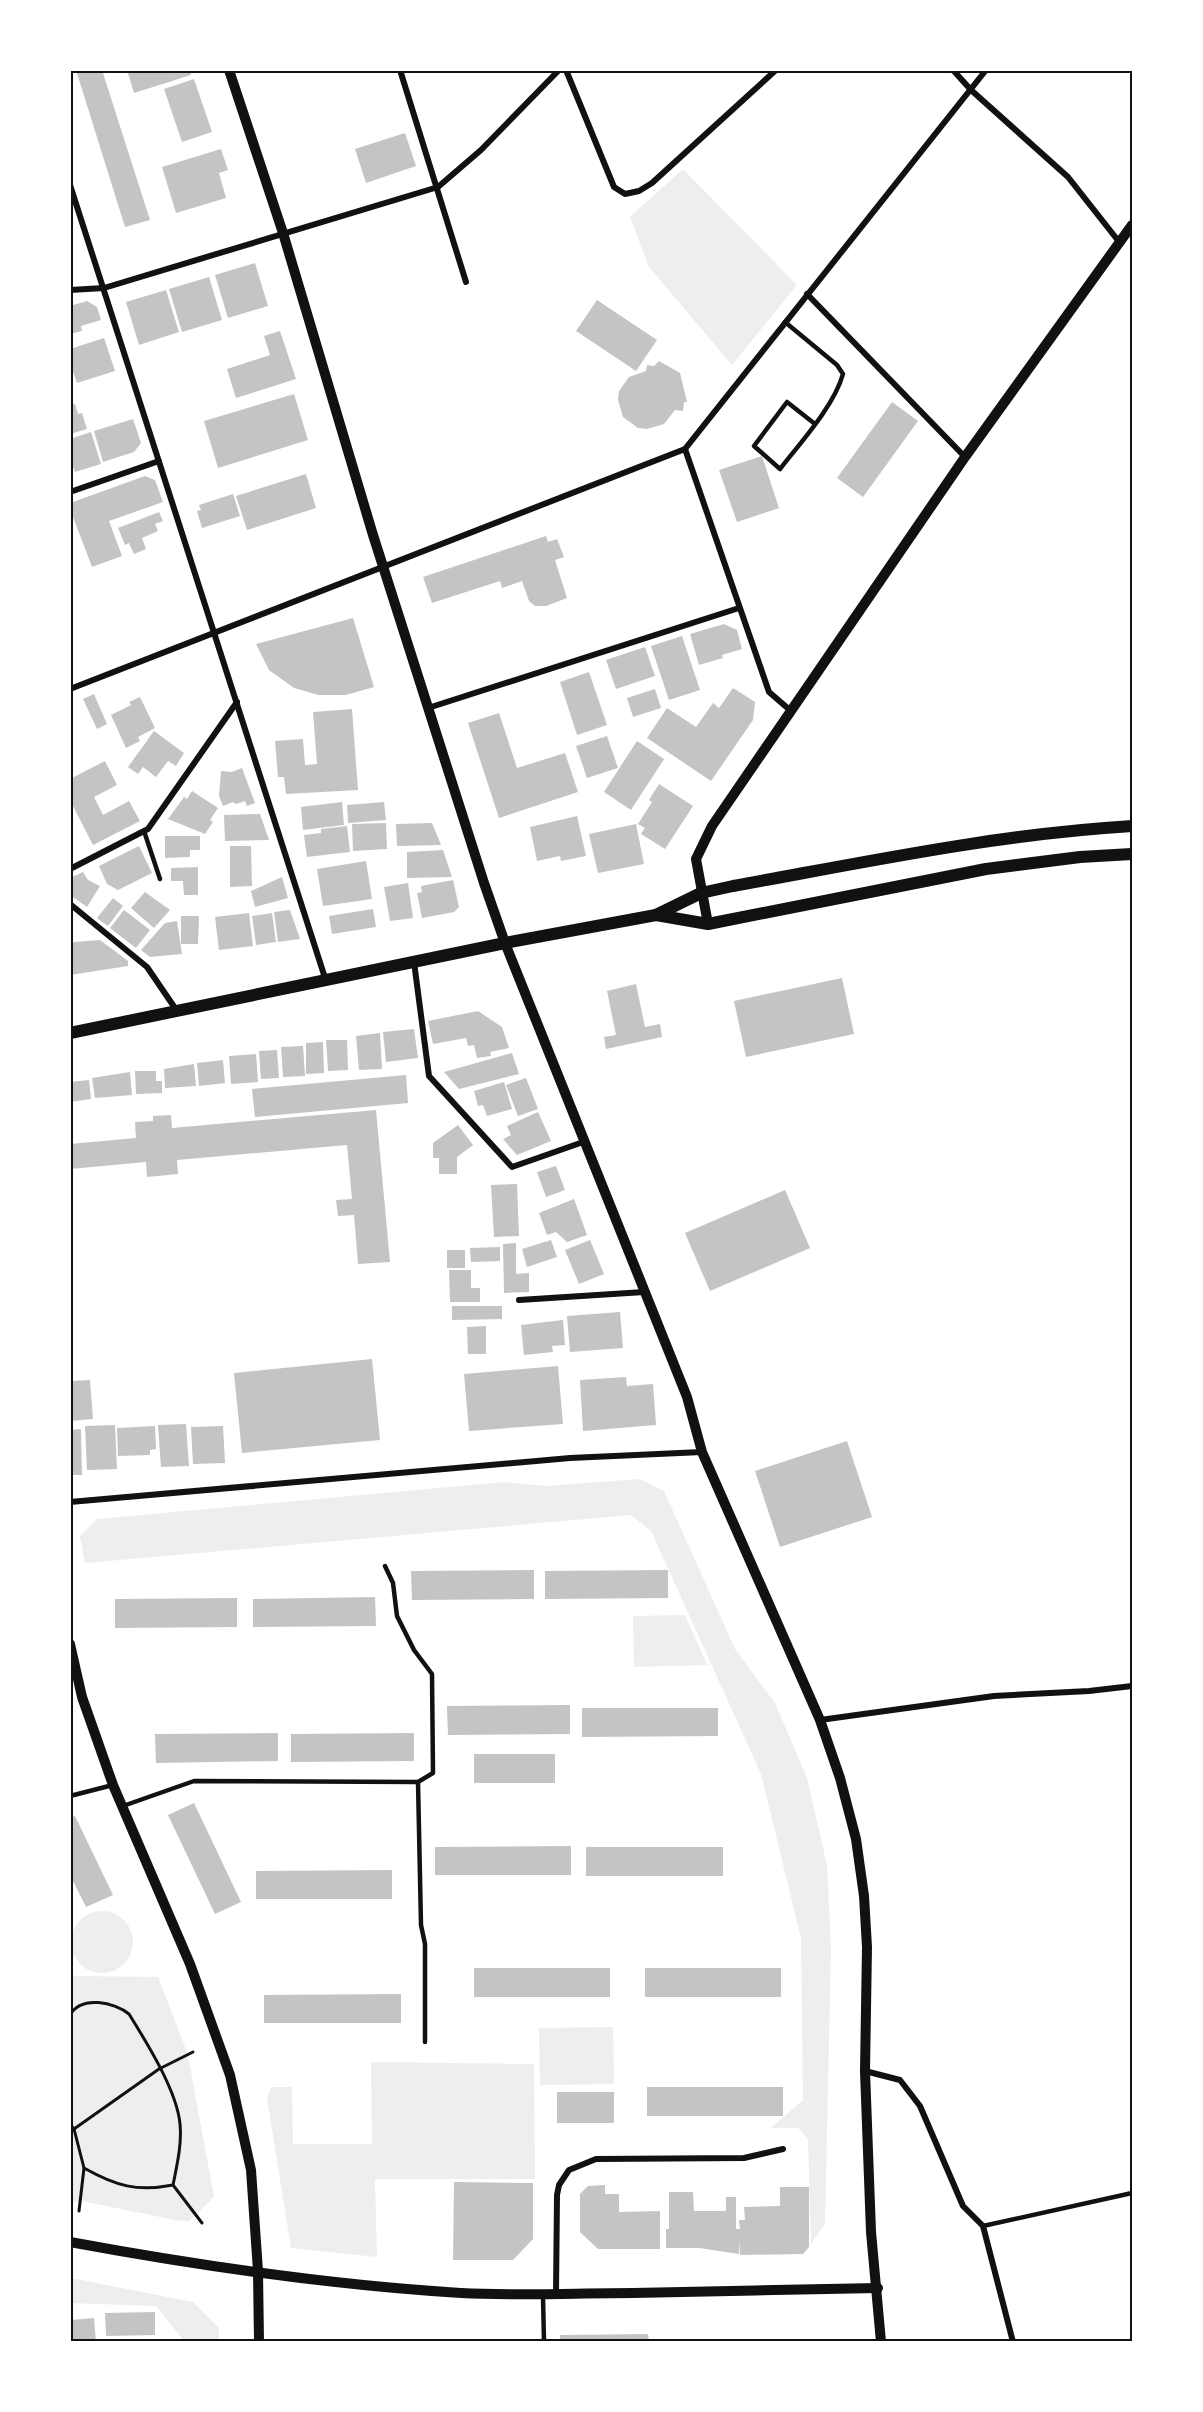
<svg xmlns="http://www.w3.org/2000/svg" width="1203" height="2412" viewBox="0 0 1203 2412" font-family="'IBM Plex Sans',sans-serif">
	<style>
		.green { fill: #eee }
		.building { fill: #c4c4c4 }
		.lines { fill: none; stroke-linecap: round; stroke-linejoin: round }
		.path { stroke: #111; stroke-width: 3 }
		.service { stroke: #111; stroke-width: 4.5 }
		.minor { stroke: #111; stroke-width: 6 }
		.tertiary { stroke: #111; stroke-width: 10 }
		.secondary { stroke: #111; stroke-width: 12 }
		.neatline { fill: none; stroke: #111; stroke-width: 2 }
	</style>
	<rect width="100%" height="100%" fill="#fff"/>
	<g class="green">
		<polygon points="683,169 797,285 732,365 649,267 630,217"/>
		<polygon points="640,1479 664,1491 735,1649 775,1703 807,1778 827,1865 831,1947 825,2224 811,2244 808,2139 798,2128 771,2128 803,2100 801,1938 761,1774 651,1531 631,1515 85,1563 80,1536 97,1519 504,1482 546,1486"/>
		<polygon points="685,1615 707,1665 634,1667 633,1616"/>
		<circle cx="102" cy="1942" r="31"/>
		<polygon points="70,1976 158,1977 188,2055 214,2197 189,2221 175,2220 81,2201 71,2202"/>
		<polygon points="613,2027 614,2084 540,2085 539,2028"/>
		<polygon points="371,2062 534,2064 535,2179 375,2179 377,2257 291,2248 267,2098 271,2087 292,2087 293,2144 372,2144"/>
		<polygon points="71,2278 193,2302 219,2328 219,2341 184,2341 156,2306 71,2303"/>
	</g>
	<g class="building">
		<polygon points="76,70 102,70 150,220 125,227"/>
		<polygon points="127,70 190,70 191,75 134,93"/>
		<polygon points="194,79 212,132 182,142 164,89"/>
		<polygon points="405,133 416,166 366,183 355,149"/>
		<polygon points="221,149 228,170 219,173 226,198 176,213 162,167"/>
		<polygon points="255,263 268,306 228,318 215,275"/>
		<polygon points="209,277 222,320 182,332 169,289"/>
		<polygon points="166,290 179,332 139,345 126,302"/>
		<polygon points="597,300 657,340 636,371 576,331"/>
		<polygon points="87,301 97,307 101,320 81,326 82,331 70,334 70,306"/>
		<polygon points="280,331 296,379 236,398 227,369 270,355 264,336"/>
		<polygon points="104,338 115,371 77,383 70,363 70,349"/>
		<polygon points="659,361 680,373 687,402 684,402 683,411 675,410 664,424 647,429 638,428 623,417 618,400 619,391 629,377 646,371 647,365 654,366"/>
		<polygon points="294,394 308,440 218,468 204,421"/>
		<polygon points="892,402 918,421 863,497 837,478"/>
		<polygon points="75,404 78,414 82,413 87,429 70,434 70,405"/>
		<polygon points="133,419 141,443 134,452 103,462 94,431"/>
		<polygon points="91,432 101,464 75,472 70,460 70,439"/>
		<polygon points="762,456 779,508 737,522 719,470"/>
		<polygon points="306,474 316,508 247,530 236,496"/>
		<polygon points="145,476 155,480 163,502 109,521 122,556 92,567 70,509 70,503"/>
		<polygon points="233,494 240,516 202,528 197,511 201,510 199,505"/>
		<polygon points="159,512 163,521 155,524 158,531 142,538 146,549 134,554 129,543 125,545 118,528"/>
		<polygon points="546,536 548,542 557,539 564,557 555,560 567,598 546,606 535,606 529,601 522,581 502,588 500,581 432,603 423,577"/>
		<polygon points="353,618 374,687 346,695 318,695 294,688 269,670 256,644"/>
		<polygon points="724,624 737,630 742,649 722,655 723,658 699,665 690,634"/>
		<polygon points="682,636 700,690 669,700 651,646"/>
		<polygon points="645,647 655,676 616,689 606,660"/>
		<polygon points="589,672 607,725 577,735 560,682"/>
		<polygon points="733,688 755,702 753,720 711,781 647,738 667,708 696,727 713,703 719,708"/>
		<polygon points="655,689 661,708 633,717 627,698"/>
		<polygon points="94,694 107,724 97,729 83,699"/>
		<polygon points="140,697 155,728 138,737 140,741 126,748 111,715 131,705 129,702"/>
		<polygon points="352,709 358,790 286,794 284,777 278,777 275,741 303,739 305,765 317,764 313,712"/>
		<polygon points="499,713 517,768 565,753 578,792 499,818 468,723"/>
		<polygon points="154,731 184,753 176,766 168,761 156,777 143,767 138,774 128,767"/>
		<polygon points="607,736 618,768 587,778 576,746"/>
		<polygon points="637,741 664,759 631,810 604,792"/>
		<polygon points="105,761 117,785 94,797 103,815 129,801 140,821 93,845 73,806 70,807 70,779"/>
		<polygon points="242,768 255,803 247,806 245,801 236,804 233,802 223,806 219,796 221,771 232,772"/>
		<polygon points="659,784 693,806 665,849 641,834 645,828 638,824 652,802 649,800"/>
		<polygon points="192,791 218,808 210,820 213,822 205,834 168,819 184,797 187,799"/>
		<polygon points="342,802 344,825 303,830 301,807"/>
		<polygon points="384,802 386,820 348,823 347,805"/>
		<polygon points="260,814 269,840 225,841 224,815"/>
		<polygon points="577,816 586,856 561,861 560,856 537,861 530,827"/>
		<polygon points="386,823 387,849 353,851 352,824"/>
		<polygon points="432,823 441,845 397,846 396,824"/>
		<polygon points="636,824 644,864 598,873 589,834"/>
		<polygon points="347,826 350,852 307,857 304,835 321,833 321,829"/>
		<polygon points="165,836 200,836 200,850 190,850 190,857 165,858"/>
		<polygon points="139,846 152,873 118,890 107,884 99,866"/>
		<polygon points="230,846 251,846 252,886 230,887"/>
		<polygon points="443,850 452,877 407,878 407,852"/>
		<polygon points="366,861 372,899 323,906 317,869"/>
		<polygon points="198,867 198,895 184,895 183,881 171,881 171,868"/>
		<polygon points="83,872 88,880 100,886 87,907 70,895 70,878"/>
		<polygon points="282,877 288,898 255,907 251,891"/>
		<polygon points="453,880 459,907 454,912 422,918 417,893 422,892 421,886"/>
		<polygon points="408,883 413,918 390,921 384,887"/>
		<polygon points="145,892 170,910 154,928 131,908"/>
		<polygon points="113,898 123,906 108,926 97,918"/>
		<polygon points="373,909 376,927 332,934 329,916"/>
		<polygon points="124,910 150,930 136,948 110,928"/>
		<polygon points="290,910 300,939 278,942 274,912"/>
		<polygon points="249,913 253,946 219,950 215,917"/>
		<polygon points="272,913 276,942 256,945 252,916"/>
		<polygon points="181,916 199,916 198,944 181,944"/>
		<polygon points="177,921 182,954 150,957 141,950 165,923"/>
		<polygon points="100,940 128,961 128,966 70,975 70,946 74,942"/>
		<polygon points="842,978 854,1034 746,1057 734,1001"/>
		<polygon points="636,984 645,1027 660,1024 662,1037 606,1049 604,1037 616,1035 607,991"/>
		<polygon points="478,1011 502,1027 509,1048 490,1052 491,1056 477,1058 474,1045 468,1046 466,1038 433,1044 428,1021"/>
		<polygon points="414,1029 418,1058 386,1062 383,1032"/>
		<polygon points="380,1033 382,1069 359,1070 356,1036"/>
		<polygon points="326,1040 347,1040 348,1070 328,1071"/>
		<polygon points="323,1042 324,1073 306,1074 306,1043"/>
		<polygon points="303,1046 305,1076 283,1077 281,1047"/>
		<polygon points="277,1050 279,1078 261,1079 259,1051"/>
		<polygon points="512,1053 519,1074 459,1089 444,1072"/>
		<polygon points="256,1054 258,1082 231,1084 229,1056"/>
		<polygon points="223,1060 225,1083 199,1086 197,1063"/>
		<polygon points="194,1064 196,1086 165,1088 164,1069"/>
		<polygon points="135,1071 156,1071 156,1081 162,1081 162,1093 136,1094"/>
		<polygon points="130,1072 132,1095 95,1098 92,1078"/>
		<polygon points="406,1075 408,1103 255,1117 252,1089"/>
		<polygon points="526,1078 538,1109 518,1116 506,1085"/>
		<polygon points="89,1080 91,1099 70,1102 70,1082"/>
		<polygon points="504,1082 512,1109 487,1116 483,1105 478,1106 474,1091"/>
		<polygon points="376,1110 390,1262 358,1264 354,1215 338,1216 336,1200 352,1199 347,1145 177,1160 178,1174 147,1177 146,1162 70,1169 70,1144 136,1138 135,1122 153,1121 153,1116 171,1115 172,1128"/>
		<polygon points="538,1112 551,1141 517,1155 503,1139 511,1135 507,1126"/>
		<polygon points="458,1125 473,1145 457,1157 457,1174 439,1174 439,1158 433,1158 433,1143"/>
		<polygon points="556,1166 565,1190 546,1197 537,1172"/>
		<polygon points="517,1184 519,1236 494,1237 491,1185"/>
		<polygon points="785,1190 810,1248 710,1291 685,1233"/>
		<polygon points="574,1199 587,1235 567,1242 556,1232 547,1235 539,1213"/>
		<polygon points="551,1240 557,1257 527,1267 522,1249"/>
		<polygon points="590,1240 604,1274 579,1284 565,1250"/>
		<polygon points="516,1243 516,1274 529,1273 529,1292 504,1293 503,1244"/>
		<polygon points="500,1247 500,1261 471,1262 470,1248"/>
		<rect x="447" y="1250" width="18" height="18"/>
		<polygon points="449,1270 471,1270 471,1288 480,1288 480,1302 450,1302"/>
		<polygon points="452,1306 502,1306 502,1319 452,1320"/>
		<polygon points="620,1312 623,1348 570,1352 567,1316"/>
		<polygon points="563,1320 565,1345 552,1346 553,1352 524,1355 521,1325"/>
		<polygon points="486,1326 486,1354 468,1354 467,1327"/>
		<polygon points="372,1359 380,1440 242,1453 234,1373"/>
		<polygon points="558,1366 563,1424 469,1431 464,1374"/>
		<polygon points="626,1377 627,1386 653,1384 656,1425 583,1431 580,1380"/>
		<polygon points="90,1380 93,1419 70,1421 70,1381"/>
		<polygon points="186,1424 189,1466 161,1467 158,1425"/>
		<polygon points="115,1425 117,1469 87,1470 85,1426"/>
		<polygon points="155,1426 156,1449 150,1450 150,1455 118,1456 117,1428"/>
		<polygon points="223,1426 225,1463 193,1464 191,1427"/>
		<polygon points="81,1429 82,1475 70,1475 70,1430"/>
		<polygon points="847,1441 872,1517 780,1547 755,1471"/>
		<polygon points="534,1570 534,1599 412,1600 411,1571"/>
		<polygon points="668,1570 668,1598 545,1599 545,1571"/>
		<polygon points="375,1597 376,1626 253,1627 253,1599"/>
		<polygon points="237,1598 237,1627 115,1628 115,1599"/>
		<polygon points="570,1705 570,1734 448,1735 447,1706"/>
		<polygon points="582,1708 718,1708 718,1736 582,1737"/>
		<polygon points="278,1733 278,1761 156,1763 155,1734"/>
		<polygon points="414,1733 414,1761 291,1762 291,1734"/>
		<rect x="474" y="1754" width="81" height="29"/>
		<polygon points="194,1803 241,1902 215,1914 168,1815"/>
		<polygon points="75,1816 113,1895 86,1907 70,1875 70,1818"/>
		<polygon points="571,1846 571,1875 435,1875 435,1847"/>
		<rect x="586" y="1847" width="137" height="29"/>
		<polygon points="392,1870 392,1899 256,1899 256,1871"/>
		<rect x="474" y="1968" width="136" height="29"/>
		<rect x="645" y="1968" width="136" height="29"/>
		<polygon points="401,1994 401,2023 264,2023 264,1995"/>
		<rect x="647" y="2087" width="136" height="29"/>
		<rect x="557" y="2092" width="57" height="31"/>
		<polygon points="454,2182 533,2183 533,2239 513,2260 453,2260"/>
		<polygon points="605,2185 605,2194 619,2194 619,2212 660,2211 660,2249 598,2249 580,2232 580,2194 588,2186"/>
		<polygon points="780,2187 809,2187 809,2247 803,2254 740,2255 740,2240 739,2254 699,2248 666,2248 666,2229 669,2229 669,2192 693,2192 694,2211 726,2211 726,2197 736,2197 736,2229 740,2229 739,2220 745,2220 744,2207 780,2206"/>
		<polygon points="155,2312 155,2335 106,2336 105,2313"/>
		<polygon points="94,2318 96,2342 72,2342 70,2320"/>
		<polygon points="648,2334 649,2342 560,2342 560,2335"/>
	</g>
	<g class="lines">
		<g class="path">
			<path d="M70,2015C81,1995 115,2002 129,2014C147,2043 177,2091 180,2124C182,2144 177,2165 173,2185L202,2223"/>
			<polyline points="70,2124 74,2129 84,2168 79,2211"/>
			<polyline points="74,2129 159,2069 193,2052"/>
			<path d="M84,2168C116,2186 137,2192 173,2185"/>
		</g>
		<g class="service">
			<path d="M785,322L837,365L843,374C834,406 801,442 780,469L754,446L787,402L815,424"/>
			<polyline points="144,831 160,879"/>
			<polyline points="418,1782 421,1925 425,1944 425,2042"/>
			<polyline points="70,1796 113,1785"/>
			<polyline points="123,1806 194,1781 418,1782 433,1773 432,1674 414,1650 397,1616 393,1583 385,1566"/>
			<polyline points="983,2226 1132,2193"/>
			<polyline points="543,2296 544,2342"/>
		</g>
		<g class="minor">
			<polyline points="400,70 466,282"/>
			<polyline points="566,70 614,187 625,194 639,191 652,183 776,70"/>
			<polyline points="953,70 971,90 1068,177 1120,243"/>
			<polyline points="70,185 326,981"/>
			<polyline points="70,290 104,288 438,187 481,150 559,70"/>
			<polyline points="807,294 965,457"/>
			<polyline points="685,449 769,692 791,711"/>
			<polyline points="70,492 159,461"/>
			<polyline points="70,689 685,449 986,70"/>
			<polyline points="428,708 739,608"/>
			<polyline points="70,869 148,829 237,702"/>
			<polyline points="70,904 147,967 177,1011"/>
			<polyline points="414,962 429,1076 512,1167 586,1141"/>
			<polyline points="519,1300 644,1292"/>
			<polyline points="70,1502 570,1458 702,1452"/>
			<polyline points="820,1720 994,1696 1089,1691 1132,1686"/>
			<polyline points="865,2071 900,2080 920,2106 963,2206 983,2226 1013,2342"/>
			<polyline points="556,2293 557,2195 559,2185 569,2170 596,2159 744,2158 783,2149"/>
		</g>
		<g class="tertiary">
			<polyline points="229,70 283,233 373,535 484,883 505,943 687,1397 702,1452 820,1720 840,1778 856,1839 864,1896 867,1947 865,2071 871,2232 881,2342"/>
			<polyline points="708,924 696,859 712,826 965,457 1132,225"/>
			<polyline points="70,1644 82,1697 113,1785 190,1964 230,2075 251,2170 258,2271 259,2342"/>
			<path d="M70,2242C200,2266 330,2285 461,2293C518,2296 576,2293 633,2293C715,2291 796,2290 878,2288"/>
		</g>
		<g class="secondary">
			<polyline points="656,915 708,924 986,869 1080,857 1132,854"/>
			<path d="M70,1033L505,943L656,915L701,893L733,886C866,862 998,834 1132,826"/>
		</g>
	</g>
	<rect width="1203" height="2412" fill="none" stroke="#ffffff" stroke-width="144"/>
	<rect x="72" y="72" width="1059" height="2268" class="neatline"/>
</svg>
